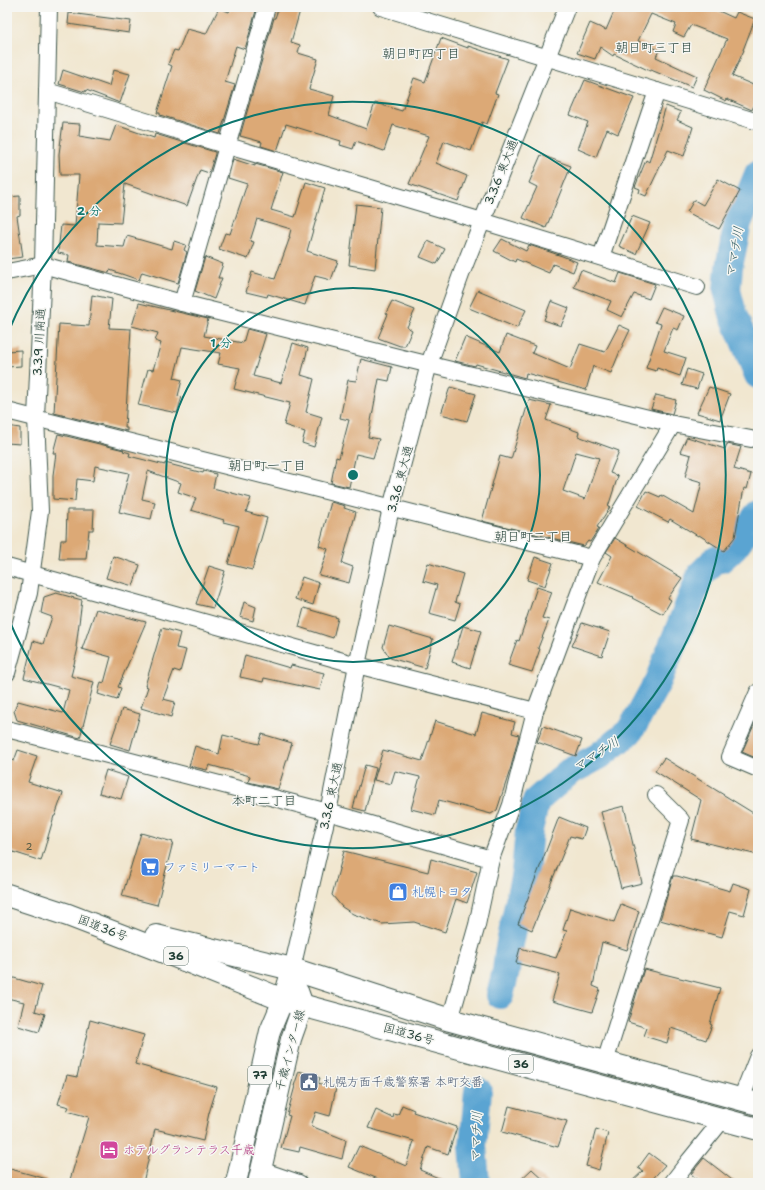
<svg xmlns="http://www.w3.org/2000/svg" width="765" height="1190" viewBox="0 0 765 1190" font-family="'Shantell Sans','Klee One',sans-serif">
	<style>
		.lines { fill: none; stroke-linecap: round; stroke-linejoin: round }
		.river { stroke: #5aa4d2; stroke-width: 28 }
		.building { fill: #dca976; fill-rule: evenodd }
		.minor-casing { stroke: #3e564b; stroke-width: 18 }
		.major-casing { stroke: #3e564b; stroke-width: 22 }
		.highway-casing { stroke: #3e564b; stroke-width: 24 }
		.minor { stroke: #fff; stroke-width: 16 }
		.major { stroke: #fff; stroke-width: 20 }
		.highway { stroke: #fff; stroke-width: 22 }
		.ring { fill: none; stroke: #0f766e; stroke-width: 2 }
		.labels { text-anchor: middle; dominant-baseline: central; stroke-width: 3; stroke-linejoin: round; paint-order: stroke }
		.number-label { font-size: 10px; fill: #4e5844 }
		.shield { fill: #f6f6f2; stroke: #60746d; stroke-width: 1 }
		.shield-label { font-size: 11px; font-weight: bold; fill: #1f3d34 }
		.street-label { font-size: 12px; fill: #1f3d34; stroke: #f6f6f2 }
		.shop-label { font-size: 12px; fill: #366cbe; stroke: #f6f6f2; text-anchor: start }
		.service-label { font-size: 12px; fill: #4e5e75; stroke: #f6f6f2; text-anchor: start }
		.hotel-label { font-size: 12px; fill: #b23c85; stroke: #f6f6f2; text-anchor: start }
		.neighbourhood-label { font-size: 13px; fill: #1f3d34; stroke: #f6f6f2 }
		.water-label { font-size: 13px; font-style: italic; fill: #315c63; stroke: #f6f6f2 }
		.centre { fill: #0f766e; stroke: #f6f6f2; stroke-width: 2 }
		.ring-label { font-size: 12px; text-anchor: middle; font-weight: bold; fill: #0f766e; stroke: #f6f6f2; stroke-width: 3; stroke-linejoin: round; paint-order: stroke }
	</style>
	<rect width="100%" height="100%" fill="#f6f6f2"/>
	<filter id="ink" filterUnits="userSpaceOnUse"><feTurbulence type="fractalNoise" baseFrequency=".025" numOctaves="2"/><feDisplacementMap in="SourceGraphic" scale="8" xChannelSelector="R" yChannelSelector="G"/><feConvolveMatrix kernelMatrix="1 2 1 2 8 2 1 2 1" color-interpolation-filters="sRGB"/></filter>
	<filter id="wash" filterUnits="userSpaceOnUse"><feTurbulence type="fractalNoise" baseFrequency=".012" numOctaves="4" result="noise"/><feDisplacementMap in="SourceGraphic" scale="16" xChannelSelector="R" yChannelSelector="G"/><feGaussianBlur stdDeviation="0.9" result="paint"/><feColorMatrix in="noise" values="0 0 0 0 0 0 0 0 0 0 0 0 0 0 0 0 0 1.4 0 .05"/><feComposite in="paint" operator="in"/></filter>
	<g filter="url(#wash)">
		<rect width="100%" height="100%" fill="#f1e7d0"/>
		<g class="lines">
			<g class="river">
				<polyline points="758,174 738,223 729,267 727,290 733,314 758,375"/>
				<polyline points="500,995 506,971 508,953 525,872 529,830 536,801 569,772 599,756 629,732 636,721 658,681 701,574 716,559 721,559 734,547 758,514"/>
				<polyline points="476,1183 473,1146 478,1091"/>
			</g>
		</g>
		<g id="blocks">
			<g class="building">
				<polygon points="231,7 244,7 256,11 245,49 236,46 225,82 235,85 220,134 160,115 160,113 157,113 172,66 168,64 174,50 178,51 187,29 206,34 219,8 229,12"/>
				<polygon points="279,7 301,7 291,42 300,45 298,53 318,59 309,89 334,96 329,115 366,129 375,103 402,111 414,78 425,82 441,38 468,48 468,46 508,59 495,93 498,94 487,124 482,122 471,151 444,141 436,163 467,176 458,201 409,184 429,136 393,125 384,151 356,141 353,149 340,145 341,141 286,124 277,151 261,146 262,142 240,136 274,18 275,18"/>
				<polygon points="616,7 710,7 734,18 737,12 755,19 743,50 744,50 732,76 758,87 758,96 752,110 727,99 726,101 704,90 727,39 691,25 684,37 673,32 676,24 651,14 638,41 659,50 656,57 697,76 692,87 651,70 650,71 614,54 613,56 600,47 595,59 577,53 590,23 606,30"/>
				<polygon points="69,13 131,21 129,33 68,24"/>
				<polygon points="63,70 109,86 113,70 130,74 120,103 86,90 85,92 59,84"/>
				<polygon points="585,80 634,98 618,134 607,129 596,157 578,149 588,122 570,115"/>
				<polygon points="666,106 681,112 677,120 693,127 684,156 668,150 646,196 639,193 640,189 635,187 646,160 649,162"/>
				<polygon points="63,123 80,124 79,136 110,141 116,125 154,138 155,134 215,152 215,154 209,173 200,170 187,206 125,184 121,223 98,222 97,245 124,247 127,236 172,249 174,241 186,245 184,250 187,252 178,283 142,272 139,280 110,270 109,273 106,272 68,262 69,255 58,253 61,225 75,226 79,175 60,175 59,154"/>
				<polygon points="541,155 571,166 546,228 523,218 537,187 529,183"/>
				<polygon points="233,159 255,166 255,164 283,172 271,210 295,217 306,182 325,188 307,251 338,261 331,280 315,276 305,305 268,294 267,297 246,292 252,272 275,279 290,237 289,237 291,229 257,219 250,241 254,242 248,259 219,249 225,233 230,234 247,184 228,178"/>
				<polygon points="718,179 740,191 719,229 687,212 694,200 703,205"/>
				<polygon points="20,196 20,215 17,216 23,257 7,259 7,197"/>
				<polygon points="356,204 381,207 375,269 349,265"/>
				<polygon points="632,216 650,223 636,254 619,246"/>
				<polygon points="502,239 526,251 529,245 562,256 577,262 573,272 553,264 549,273 516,259 515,262 494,251"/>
				<polygon points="428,241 445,249 437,264 420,257"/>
				<polygon points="205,257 223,264 218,278 222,278 214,299 195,291"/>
				<polygon points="581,270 616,283 620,273 655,284 649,299 634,294 622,317 607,310 611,301 574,287"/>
				<polygon points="478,290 526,310 517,328 469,308"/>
				<polygon points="92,295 112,299 109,328 131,329 125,428 127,428 127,431 54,413 59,324 89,326"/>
				<polygon points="392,301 415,310 407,327 412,330 405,346 400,346 378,338 388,314 386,313"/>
				<polygon points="551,301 569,308 561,326 544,320"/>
				<polygon points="139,303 208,319 204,336 243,343 247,329 266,334 253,376 281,383 293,343 308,348 301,375 314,379 306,412 322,417 314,447 302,443 305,432 284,425 290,403 234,389 240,368 218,364 221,353 182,347 174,378 182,380 178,396 182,397 177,413 138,405 148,369 153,370 161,343 155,341 158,333 132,326"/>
				<polygon points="662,307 684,316 678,330 673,328 664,351 686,358 680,376 657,368 656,371 646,368 661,324 655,322"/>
				<polygon points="619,325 630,330 620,351 611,373 593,366 586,390 526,373 525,378 476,364 475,366 455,361 465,337 500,352 506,335 535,346 532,353 570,369 580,344 605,352"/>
				<polygon points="21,350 21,366 7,367 7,351"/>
				<polygon points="361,359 392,367 389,381 379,379 368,437 379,439 373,458 356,454 349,487 331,483 336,457 339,458 349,420 340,418 348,380 356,381"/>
				<polygon points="687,369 702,374 697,389 682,385"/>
				<polygon points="450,387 476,394 467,421 441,414"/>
				<polygon points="709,387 730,394 720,420 697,413"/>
				<polygon points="656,395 676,400 672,414 651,409"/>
				<path d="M529,400L551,405L546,420L579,432L578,436L619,451L610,473L618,476L608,507H610L597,527L599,528L590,542L588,541L584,546L482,521L500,456L511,459ZM576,452L599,458L585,499L563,491Z"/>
				<polygon points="7,426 20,428 20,444 7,443"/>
				<polygon points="58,434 124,450 123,451 130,453 129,456 165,465 165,463 203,473 204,471 216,474 213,488 251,498 246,512 267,518 252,570 228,564 239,526 223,522 224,520 191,510 196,498 178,492 181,483 148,471 142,499 155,502 151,519 119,512 129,473 95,466 93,481 77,479 75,501 53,499 53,475 56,453 53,453"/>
				<polygon points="687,437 725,449 727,444 741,447 734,469 751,474 747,489 744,488 735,537 724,551 699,535 698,536 670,519 668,522 638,506 646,491 660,497 661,495 694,514 702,482 685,477 691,455 680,452"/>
				<polygon points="331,502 345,506 344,508 356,512 342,563 353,567 349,583 319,575 328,549 319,546"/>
				<polygon points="67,510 94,510 93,530 89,530 86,559 59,559 61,540 66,540"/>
				<polygon points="615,538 682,578 668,598 671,600 663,614 632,598 633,597 598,582 612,556 606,552"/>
				<polygon points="113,556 140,565 133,586 106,578"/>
				<polygon points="535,557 553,563 545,586 527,580"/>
				<polygon points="428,563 463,574 455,602 460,604 455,620 429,613 437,585 423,581"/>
				<polygon points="209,566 225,571 213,608 196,604"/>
				<polygon points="302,577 319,583 313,605 295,599"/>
				<polygon points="537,587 552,592 542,618 549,620 538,648 540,649 532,672 508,665 517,640 519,641"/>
				<polygon points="56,593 82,600 76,647 78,648 71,676 94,682 80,738 17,720 14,711 18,701 63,713 69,690 24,678 33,641 43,644 52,617 41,613 44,597"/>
				<polygon points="244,602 256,607 253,621 240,617"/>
				<polygon points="304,608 338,618 333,638 299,627"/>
				<polygon points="96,609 146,622 118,687 121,688 117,700 98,694 101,682 104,683 111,657 82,649"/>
				<polygon points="582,623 610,632 602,656 572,646"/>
				<polygon points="389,626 433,639 425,668 390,658 383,647"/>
				<polygon points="463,626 481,631 470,668 452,662"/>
				<polygon points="162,628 180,633 176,648 186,650 180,672 174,670 163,699 175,702 171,717 141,708 148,687 145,686"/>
				<polygon points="245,655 290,668 291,665 324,673 320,690 264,678 263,682 240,677"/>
				<polygon points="122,709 140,714 130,750 110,744"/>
				<polygon points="482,713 515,722 512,733 519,735 511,767 497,810 491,814 439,800 435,815 411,809 420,777 395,771 391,784 374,780 383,750 422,761 435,721 476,734"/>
				<polygon points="758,716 758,759 742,752"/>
				<polygon points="543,726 582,740 576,756 537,742"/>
				<polygon points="262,734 292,743 278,789 248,782 250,776 209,765 207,770 189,766 195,746 219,754 223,735 259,744"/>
				<polygon points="18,750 37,756 28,782 63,793 55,816 54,816 41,861 7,850 7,758 14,761"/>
				<polygon points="664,758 758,816 758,855 691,839 701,800 655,771"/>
				<polygon points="365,765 376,768 365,811 353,808"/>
				<polygon points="106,770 128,777 121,799 99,793"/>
				<polygon points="624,806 642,883 621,888 601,812"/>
				<polygon points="559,817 586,828 582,839 570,836 532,930 518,924"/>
				<polygon points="141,833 173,842 157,905 122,896"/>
				<polygon points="344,851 428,872 431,859 477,872 467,903 456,899 445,932 414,922 382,924 353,914 342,907 332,895"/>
				<polygon points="673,876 677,876 730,891 733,883 751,889 744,915 730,911 722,937 660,920"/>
				<polygon points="621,904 639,911 627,950 602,942 593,986 600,989 592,1012 552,1001 560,974 516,963 520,948 556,958 567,931 563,930 570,908 614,922"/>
				<polygon points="644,969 720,988 710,1024 712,1025 706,1040 671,1028 667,1043 644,1036 647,1028 628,1022"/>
				<polygon points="7,976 42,986 35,1011 45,1014 39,1032 18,1026 24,1002 7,998"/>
				<polygon points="90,1020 144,1035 135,1064 217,1087 209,1113 203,1141 155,1129 143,1183 69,1183 89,1117 67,1111 69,1107 58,1104 67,1075 77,1077"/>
				<polygon points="299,1071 320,1078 318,1083 336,1088 330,1116 316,1112 311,1126 346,1140 342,1159 300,1147 299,1152 281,1148 290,1116 287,1115 295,1086 294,1086"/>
				<polygon points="402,1105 414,1110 413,1112 457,1127 448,1154 428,1147 420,1170 450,1183 388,1183 349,1167 359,1146 406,1166 414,1141 368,1128 376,1110 393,1118 394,1114 398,1115"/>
				<polygon points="509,1106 567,1121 558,1147 502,1132"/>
				<polygon points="596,1129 608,1133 599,1170 586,1166"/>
				<polygon points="649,1153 665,1165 649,1183 630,1183 643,1171 638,1168"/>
				<polygon points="704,1158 736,1183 702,1183 691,1174"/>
				<polygon points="7,1168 47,1179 47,1183 7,1183"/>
				<polygon points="532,1169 547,1183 517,1183"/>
			</g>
		</g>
	</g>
	<g filter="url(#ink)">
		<use href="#blocks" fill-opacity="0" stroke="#3e564b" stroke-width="1"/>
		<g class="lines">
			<defs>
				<g id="minor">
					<polyline points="381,7 758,122"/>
					<polyline points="47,91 228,146 482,221 697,287"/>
					<polyline points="601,257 657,91"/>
					<polyline points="7,272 43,265 182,303 402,358 673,424 751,439"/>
					<polyline points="182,303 267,7"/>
					<polyline points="7,411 592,558"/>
					<polyline points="7,567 357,665 535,711"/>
					<polyline points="7,673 29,593 40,511 36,417 43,265 49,7"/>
					<polyline points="758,692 730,757 758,769"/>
					<polyline points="7,729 328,812 491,859"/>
					<polyline points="292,969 328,812 357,665 391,508 429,364 462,272 567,7"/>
					<polyline points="450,1020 477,925 491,859 511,805 535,711 592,558 673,424"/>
					<polyline points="605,1062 681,820 656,795"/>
					<polyline points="741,1099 758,1056"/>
					<polyline points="261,1170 299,1183"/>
					<polyline points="672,1183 689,1161 723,1119"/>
				</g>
				<g id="major">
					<polyline points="236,1183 270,1031 283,1000 292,969"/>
					<polyline points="258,1183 291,1039 303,1005 298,991"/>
				</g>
				<g id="highway">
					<polyline points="7,895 68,915 172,955 283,1000 758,1129"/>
					<polyline points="156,936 292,969 450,1020 758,1104"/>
				</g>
			</defs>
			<use href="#minor" class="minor-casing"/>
			<use href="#major" class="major-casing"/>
			<use href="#highway" class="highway-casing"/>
			<use href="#minor" class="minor"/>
			<use href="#major" class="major"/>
			<use href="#highway" class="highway"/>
		</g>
	</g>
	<g class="ring">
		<circle cx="353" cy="475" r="187"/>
		<path d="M7 335A373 373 0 1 1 7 615"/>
	</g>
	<defs>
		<symbol id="supermarket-square" viewBox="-11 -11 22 22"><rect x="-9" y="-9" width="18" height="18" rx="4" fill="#3f7fe0" stroke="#f6f6f2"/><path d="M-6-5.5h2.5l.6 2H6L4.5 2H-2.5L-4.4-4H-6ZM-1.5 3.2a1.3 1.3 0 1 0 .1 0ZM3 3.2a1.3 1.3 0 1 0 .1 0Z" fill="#fff"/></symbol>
		<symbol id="shop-square" viewBox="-11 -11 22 22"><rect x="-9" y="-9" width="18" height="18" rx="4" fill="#3f7fe0" stroke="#f6f6f2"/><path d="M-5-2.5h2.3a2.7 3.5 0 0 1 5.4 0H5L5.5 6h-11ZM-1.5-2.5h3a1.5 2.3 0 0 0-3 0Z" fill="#fff"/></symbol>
		<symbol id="civic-square" viewBox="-11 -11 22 22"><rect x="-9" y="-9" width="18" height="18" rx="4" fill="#5c6f8a" stroke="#f6f6f2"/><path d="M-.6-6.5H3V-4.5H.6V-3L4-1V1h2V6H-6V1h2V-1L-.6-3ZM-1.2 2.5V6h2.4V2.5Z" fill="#fff"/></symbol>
		<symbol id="hotel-square" viewBox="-11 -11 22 22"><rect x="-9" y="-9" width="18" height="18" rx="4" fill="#d1479c" stroke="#f6f6f2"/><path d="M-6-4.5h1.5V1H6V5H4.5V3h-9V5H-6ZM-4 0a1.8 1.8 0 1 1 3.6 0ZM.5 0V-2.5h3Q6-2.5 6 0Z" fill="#fff"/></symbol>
	</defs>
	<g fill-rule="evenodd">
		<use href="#supermarket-square" x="139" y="856" width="22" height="22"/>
		<use href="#shop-square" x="387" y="881" width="22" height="22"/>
		<use href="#civic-square" x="298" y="1071" width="22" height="22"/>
		<use href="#hotel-square" x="98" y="1139" width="22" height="22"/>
	</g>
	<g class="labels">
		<g class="number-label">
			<text x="29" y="846">2</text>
		</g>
		<g class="shield">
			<rect x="164" y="947" width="24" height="18" rx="3"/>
			<rect x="509" y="1055" width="24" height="18" rx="3"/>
			<rect x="248" y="1066" width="24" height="18" rx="3"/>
		</g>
		<g class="shield-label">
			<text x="176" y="956">36</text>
			<text x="521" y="1064">36</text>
			<text x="260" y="1075">77</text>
		</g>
		<g class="street-label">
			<text transform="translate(501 172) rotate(-68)">3.3.6 東大通</text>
			<text transform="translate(39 342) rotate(-87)">3.3.9 川南通</text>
			<text transform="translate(400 479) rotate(-75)">3.3.6 東大通</text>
			<text transform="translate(331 796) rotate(-78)">3.3.6 東大通</text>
			<text transform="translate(103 928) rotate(21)">国道36号</text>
			<text transform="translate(409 1034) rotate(15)">国道36号</text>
			<text transform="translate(290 1050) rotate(-75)">千歳インター線</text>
		</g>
		<g class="shop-label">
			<text x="164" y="867">ファミリーマート</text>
			<text x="412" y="892">札幌トヨタ</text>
		</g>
		<g class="service-label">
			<text x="323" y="1082">札幌方面千歳警察署 本町交番</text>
		</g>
		<g class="hotel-label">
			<text x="123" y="1150">ホテルグランテラス千歳</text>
		</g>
		<g class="neighbourhood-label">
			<text x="654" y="47">朝日町三丁目</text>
			<text x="421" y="53">朝日町四丁目</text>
			<text x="267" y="465">朝日町一丁目</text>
			<text x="533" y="536">朝日町二丁目</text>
			<text x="264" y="800">本町二丁目</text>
		</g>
		<g class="water-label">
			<text transform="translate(734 252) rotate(-80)">ママチ川</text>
			<text transform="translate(596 754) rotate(-33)">ママチ川</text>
			<text transform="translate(476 1137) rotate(-88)">ママチ川</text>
		</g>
	</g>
	<circle cx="353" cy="475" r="6" class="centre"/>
	<g class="ring-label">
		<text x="89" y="215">2 分</text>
		<text x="221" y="347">1 分</text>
	</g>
	<rect width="765" height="1190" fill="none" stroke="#f6f6f2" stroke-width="24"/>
</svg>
